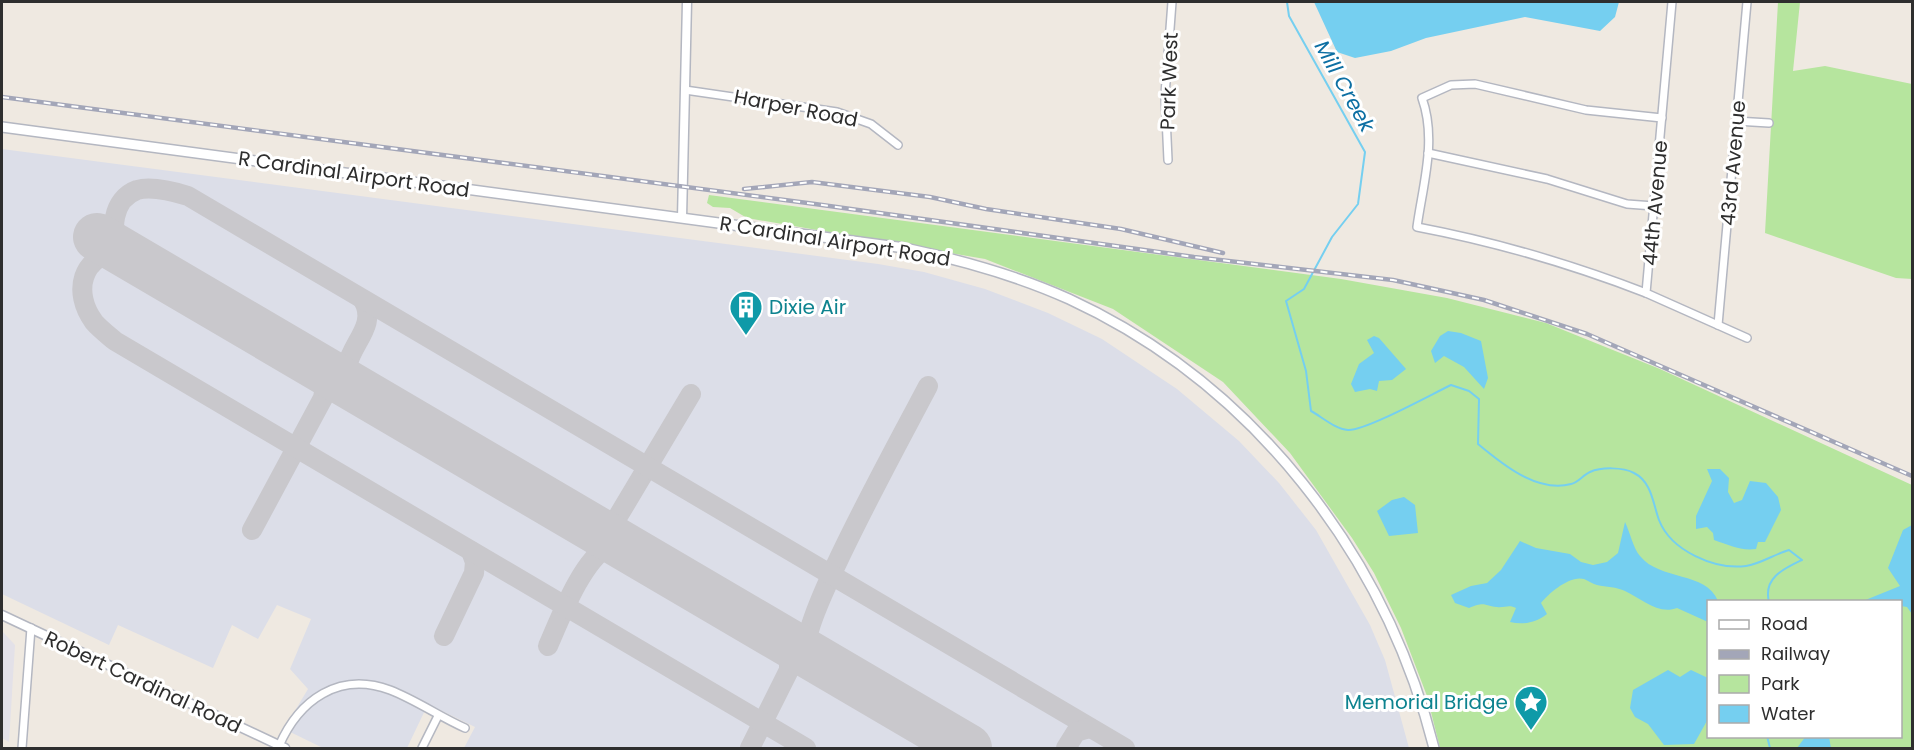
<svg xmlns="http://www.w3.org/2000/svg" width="1914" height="750" viewBox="0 0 1914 750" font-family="Poppins,sans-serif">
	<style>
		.industrial { fill: #e3e1e8 }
		.airport { fill: #dcdee8 }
		.green { fill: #b6e59e; fill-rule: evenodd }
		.water { fill: #75cff0 }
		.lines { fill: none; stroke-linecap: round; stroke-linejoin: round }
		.stream { stroke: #75cff0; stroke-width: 2 }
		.taxiway { stroke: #c9c8cc; stroke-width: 20 }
		.runway { stroke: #c9c8cc; stroke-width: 48 }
		.minor-casing { stroke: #b4b7c1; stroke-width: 10 }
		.tertiary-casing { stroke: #b4b7c1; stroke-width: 11 }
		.secondary-casing { stroke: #b4b7c1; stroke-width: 12 }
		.minor { stroke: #fff; stroke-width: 7 }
		.tertiary { stroke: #fff; stroke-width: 8 }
		.secondary { stroke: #fff; stroke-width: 9 }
		.rail-casing { stroke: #a3a6b8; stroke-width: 4.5 }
		.rail { stroke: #fff; stroke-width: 2; stroke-dasharray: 7; stroke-linecap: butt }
		.labels { text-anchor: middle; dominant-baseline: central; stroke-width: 6; stroke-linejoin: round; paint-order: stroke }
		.street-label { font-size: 20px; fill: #2e2e2e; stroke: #fff }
		.culture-label { font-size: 20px; fill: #0d838f; stroke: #fff; text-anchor: start }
		.water-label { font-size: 21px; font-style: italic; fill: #0d6fa3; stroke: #fff }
	</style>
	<rect width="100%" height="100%" fill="#efe9e1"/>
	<polygon class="industrial" points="2,631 15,645 9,742 2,738"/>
	<polygon class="airport" points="2,149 878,264 924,272 985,289 1048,313 1102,339 1177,389 1239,441 1279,483 1316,530 1370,625 1385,660 1409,748 464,748 475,727 428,704 407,748 323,748 284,729 308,689 290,669 311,619 277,605 258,639 232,625 213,668 118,625 109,645 2,594"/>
	<g class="green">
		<polygon points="1778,2 1800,2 1793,71 1825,66 1912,84 1912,279 1896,278 1765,233"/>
		<path d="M709,195L1341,279L1447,298L1546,323L1660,369L1912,485V748H1440L1427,696L1401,628L1374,573L1352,538L1290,453L1223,382L1113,309L985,259L747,218L730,208L713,207L707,203ZM1708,602H1900V736H1708Z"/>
	</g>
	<g class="water">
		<polygon points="1314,2 1619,2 1615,17 1600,31 1525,17 1426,38 1391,51 1355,58 1337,52"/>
		<polygon points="1448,331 1461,333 1481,341 1488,378 1484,389 1464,367 1444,356 1435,363 1431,351 1440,336"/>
		<polygon points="1374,336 1379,338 1406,369 1392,380 1379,381 1377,391 1370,389 1355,392 1351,384 1359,364 1374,353 1367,340"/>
		<path d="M1707,469H1720L1729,478L1728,492L1734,503L1742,500L1750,481L1766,483L1778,497L1781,510L1765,542H1758L1756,549C1740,551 1729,545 1714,540L1713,533L1707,527L1696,529V516L1712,481Z"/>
		<polygon points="1404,497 1415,505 1418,533 1389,536 1377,511 1392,500"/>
		<path d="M1625,522C1630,532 1633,548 1640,556C1660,581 1706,571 1718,601L1708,602V622L1677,608C1658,615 1642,599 1625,591C1617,587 1606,587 1597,585C1593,584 1589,581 1584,579C1570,575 1549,593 1541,603L1547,614C1536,623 1523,625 1510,622L1516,608C1509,604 1505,608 1497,607C1483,606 1486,601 1469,608L1455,603L1451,595L1471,586L1487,583L1501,570L1520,541L1536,548L1570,554L1581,562L1593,565L1607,562L1618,553Z"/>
		<polygon points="1912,525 1912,614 1907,607 1901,606 1900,602 1863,601 1900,586 1888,568 1903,530"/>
		<polygon points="1668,670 1680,677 1691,670 1708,678 1708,719 1694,744 1664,745 1648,724 1635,717 1630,708 1633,690"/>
		<polygon points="1806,736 1829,737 1831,748 1797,748"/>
	</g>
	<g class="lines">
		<g class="stream">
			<path d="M1287,2L1289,16L1365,152L1358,204L1332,237L1304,289L1286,301L1306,371L1311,411C1322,417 1335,429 1348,430C1365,431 1432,394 1451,385L1469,391L1479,399L1478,444C1502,464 1537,493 1571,484C1578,483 1583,475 1590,472C1601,467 1623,467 1634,473C1652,482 1653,504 1659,520C1671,551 1715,570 1746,566C1760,564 1775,554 1789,550L1802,560C1783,569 1763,578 1769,602"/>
			<polyline points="1767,736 1770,748"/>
		</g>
		<g class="taxiway">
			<path d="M355,388C328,356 383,333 363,300"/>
			<polyline points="589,526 611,523 617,518 691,394"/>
			<polyline points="252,530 323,398 326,381 317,366"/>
			<polyline points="444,636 474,573 475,562 471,551"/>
			<path d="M548,646C560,619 582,560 609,546L627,548"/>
			<path d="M818,660L807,646C803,614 907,427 928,386"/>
			<polyline points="750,748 789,670 789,651 776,636"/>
			<path d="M806,748L115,341C108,335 100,329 94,322C72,292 81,255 121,251C109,232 112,199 137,190C151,186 175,192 188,196L1125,748"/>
			<polyline points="1066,748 1076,732 1090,728"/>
		</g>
		<polyline class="runway" points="97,237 968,748"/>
		<defs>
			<g id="minor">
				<polyline points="1672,2 1646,293 1747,338"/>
				<polyline points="685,90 837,112 871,124 898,145"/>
				<polyline points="1736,121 1769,123"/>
				<polyline points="1428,153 1547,179 1627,204 1654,206"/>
				<polyline points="1168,160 1165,95 1172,2"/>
				<path d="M1646,293C1571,264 1496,242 1417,227C1423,184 1437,140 1422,98L1451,85L1475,84L1586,110L1662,118"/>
				<polyline points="1718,325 1747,2"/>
				<path d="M279,746C299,700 339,671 390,690C416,700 440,717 465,728"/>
				<polyline points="22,748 31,628"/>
				<polyline points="422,748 438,716"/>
			</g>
			<g id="tertiary">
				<polyline points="682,218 687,2"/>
				<polyline points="2,615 285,748"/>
			</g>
			<path id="secondary" d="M2,127L905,248C961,260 1016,275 1069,299C1253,384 1385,554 1434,748"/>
		</defs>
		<use href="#minor" class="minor-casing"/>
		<use href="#tertiary" class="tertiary-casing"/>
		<use href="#secondary" class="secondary-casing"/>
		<use href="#minor" class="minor"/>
		<use href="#tertiary" class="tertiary"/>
		<use href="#secondary" class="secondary"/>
		<defs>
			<g id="rail">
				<polyline points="2,97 815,204 1194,257 1393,280 1484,300 1587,334 1912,476"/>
				<polyline points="744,189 812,182 930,197 986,209 1121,229 1223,253"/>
			</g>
		</defs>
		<use href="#rail" class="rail-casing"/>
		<use href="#rail" class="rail"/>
	</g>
	<defs>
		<symbol id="building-pin" viewBox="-11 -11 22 30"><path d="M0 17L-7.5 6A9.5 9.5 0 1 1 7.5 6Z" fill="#0f9aa8" stroke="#fff"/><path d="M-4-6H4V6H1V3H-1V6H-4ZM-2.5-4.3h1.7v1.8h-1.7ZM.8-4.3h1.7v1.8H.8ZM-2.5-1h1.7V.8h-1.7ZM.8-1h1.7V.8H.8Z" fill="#fff"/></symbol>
		<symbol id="sight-pin" viewBox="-11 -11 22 30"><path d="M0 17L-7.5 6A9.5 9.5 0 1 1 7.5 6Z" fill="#0f9aa8" stroke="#fff"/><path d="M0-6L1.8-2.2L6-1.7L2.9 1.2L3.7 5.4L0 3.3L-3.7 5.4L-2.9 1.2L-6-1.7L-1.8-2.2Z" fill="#fff"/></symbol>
	</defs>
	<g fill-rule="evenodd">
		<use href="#building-pin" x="727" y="288" width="38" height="52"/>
		<use href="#sight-pin" x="1512" y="683" width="38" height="52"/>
	</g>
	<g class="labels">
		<g class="street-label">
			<text transform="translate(1169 81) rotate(-88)">Park West</text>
			<text transform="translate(796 108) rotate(11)">Harper Road</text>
			<text transform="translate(1733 163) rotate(-85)">43rd Avenue</text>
			<text transform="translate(354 174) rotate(8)">R Cardinal Airport Road</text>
			<text transform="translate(1655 203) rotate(-85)">44th Avenue</text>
			<text transform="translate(835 241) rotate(9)">R Cardinal Airport Road</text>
			<text transform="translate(143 682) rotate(25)">Robert Cardinal Road</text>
		</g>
		<g class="culture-label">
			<text x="769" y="307">Dixie Air</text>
			<text x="1508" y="702" text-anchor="end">Memorial Bridge</text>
		</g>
		<g class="water-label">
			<text transform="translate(1345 86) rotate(61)">Mill Creek</text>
		</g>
	</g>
	<rect width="1914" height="750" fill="none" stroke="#2e2e2e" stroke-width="6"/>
	<rect x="1707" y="600" width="195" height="138" fill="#ffffff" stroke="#ababab" stroke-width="1.5"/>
	<rect x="1719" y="620" width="30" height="9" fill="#ffffff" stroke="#ababab" stroke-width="1.5"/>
	<text x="1761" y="630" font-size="18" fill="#2e2e2e">Road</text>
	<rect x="1719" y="650" width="30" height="9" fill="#a3a6b8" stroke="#ababab" stroke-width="1.5"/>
	<text x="1761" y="660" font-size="18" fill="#2e2e2e">Railway</text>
	<rect x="1719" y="675" width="30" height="18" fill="#b6e59e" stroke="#ababab" stroke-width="1.5"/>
	<text x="1761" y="690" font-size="18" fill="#2e2e2e">Park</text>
	<rect x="1719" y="705" width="30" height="18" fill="#75cff0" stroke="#ababab" stroke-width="1.5"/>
	<text x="1761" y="720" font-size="18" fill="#2e2e2e">Water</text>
</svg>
